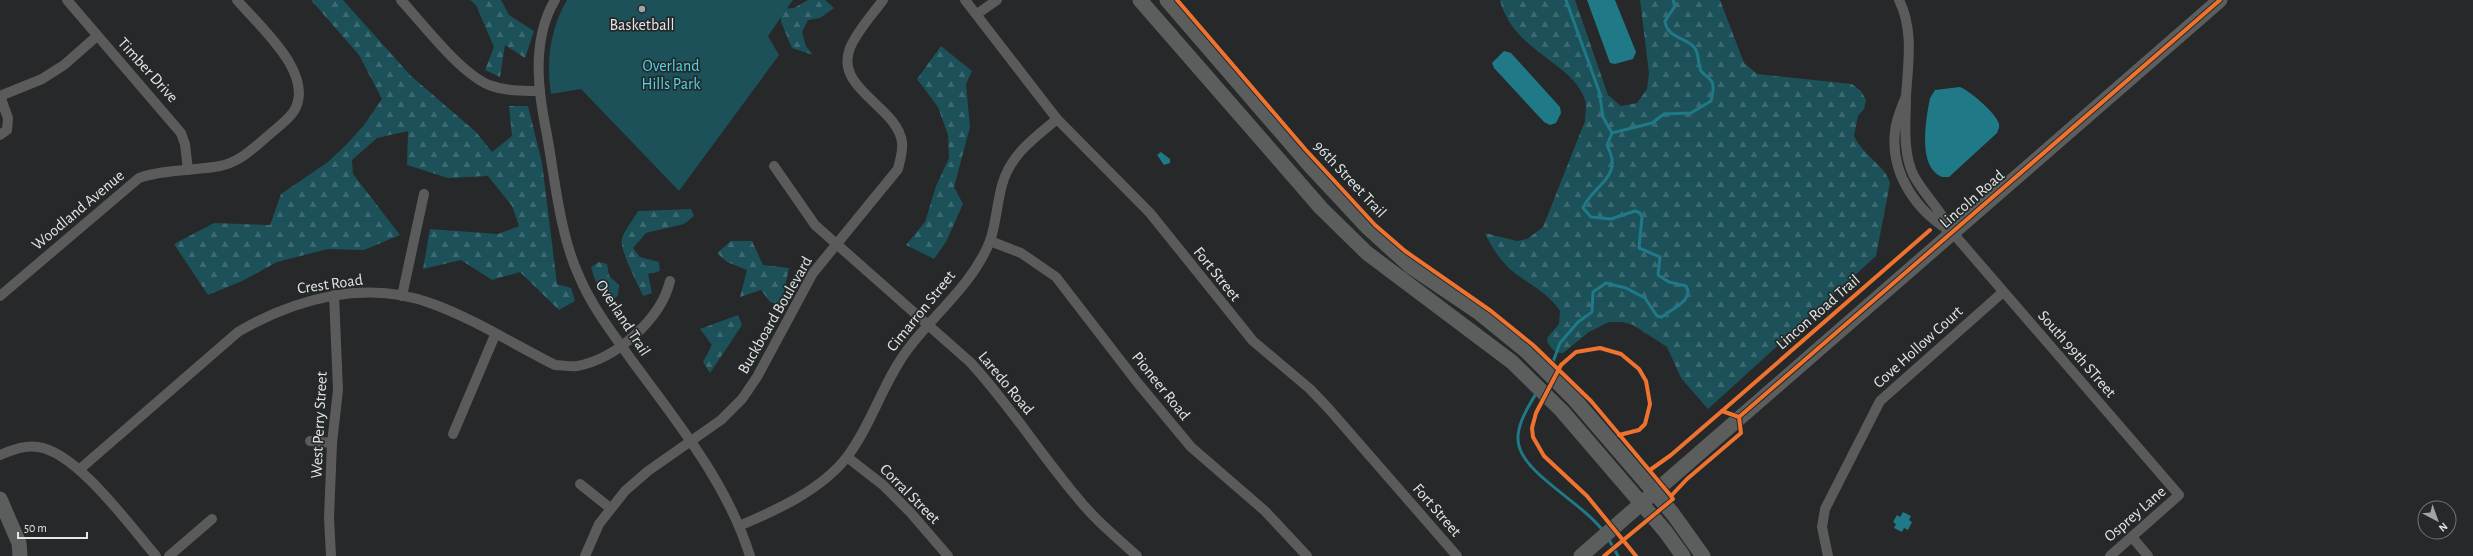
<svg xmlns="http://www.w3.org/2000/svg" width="2473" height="556" viewBox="0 0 2473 556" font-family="'Alegreya Sans',sans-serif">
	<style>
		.forest { fill: url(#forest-firs) }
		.park { fill: #1c5159 }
		.water { fill: #1f7986 }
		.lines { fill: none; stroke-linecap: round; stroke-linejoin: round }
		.stream { stroke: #1f7986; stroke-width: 3 }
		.street { stroke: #5b5b5b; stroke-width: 10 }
		.secondary { stroke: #5c5e5e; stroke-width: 15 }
		.cycleway-casing { stroke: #25292a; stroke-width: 6 }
		.cycleway { stroke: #ef722f; stroke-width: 4 }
		.poi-dot { fill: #a2a4a4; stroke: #25292a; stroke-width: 1.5 }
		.labels { text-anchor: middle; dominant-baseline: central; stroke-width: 3.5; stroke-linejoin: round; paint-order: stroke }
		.poi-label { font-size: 16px; fill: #e4e7e7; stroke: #25292a }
		.park-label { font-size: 16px; fill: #50d6eb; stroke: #25292a }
		.street-label { font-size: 16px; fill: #e4e7e7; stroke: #25292a }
	</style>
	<defs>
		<pattern id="forest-firs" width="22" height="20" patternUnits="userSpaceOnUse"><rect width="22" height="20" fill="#1c5159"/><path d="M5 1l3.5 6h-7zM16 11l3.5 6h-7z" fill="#3d6a71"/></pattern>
	</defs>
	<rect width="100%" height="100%" fill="#262829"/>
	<g class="forest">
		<polygon points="311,0 343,0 411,76 476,132 492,152 512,136 509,106 528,106 542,163 557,284 571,288 575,301 559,310 520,272 492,280 461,260 423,269 430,229 498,234 519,226 512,206 488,176 448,178 407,165 408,131 377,138 352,160 353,174 400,235 364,250 328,249 277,262 242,281 208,295 174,244 214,223 270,225 281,194 328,162 347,144 364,125 382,99 359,55"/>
		<polygon points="470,0 501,0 509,15 534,31 525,58 505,45 500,77 485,70 494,47 476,5"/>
		<polygon points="808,0 825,0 834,8 820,18 808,20 802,32 806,46 813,55 792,48 781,22 781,9 794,8"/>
		<path d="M1500,0H1575L1608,95L1621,106L1637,103L1647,89L1649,73L1640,0H1720L1744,63L1757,74L1852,84L1861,91L1866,100L1864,109L1858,116L1854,136C1864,157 1885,165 1890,183L1876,256L1708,409L1681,378L1667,347L1633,325L1622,322H1609L1589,332L1563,353C1555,354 1547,346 1547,338L1559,324L1560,311C1548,292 1526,283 1510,269C1500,260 1490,245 1485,233L1517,241L1527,239L1543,227L1585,121C1585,115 1587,106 1585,100C1573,62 1513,52 1500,0Z"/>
		<polygon points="941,46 972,71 966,84 970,127 954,187 963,204 946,242 934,259 906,245 925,222 936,186 949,158 948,135 938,107 917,79"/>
		<path d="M691,209L694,216L684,224L646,233L633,248L640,257L659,262L660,271L648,274L652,293L643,296C638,284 619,250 622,238C625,229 633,220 638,211Z"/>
		<polygon points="731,241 752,241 763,265 789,268 781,305 770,302 761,290 740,297 747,270 727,262 717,253"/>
		<path d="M599,262L607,264L609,276L619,285L618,295L612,302C599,295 595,280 591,267Z"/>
		<polygon points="738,315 742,325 710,373 703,362 712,345 700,329"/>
	</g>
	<path class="park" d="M567,0H793L768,36L779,55L679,191L581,89L551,94C546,61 550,29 567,0Z"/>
	<g class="water">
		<polygon points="1587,0 1615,0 1636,52 1633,59 1615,64 1610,63"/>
		<polygon points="1504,51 1511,53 1560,107 1561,113 1556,123 1550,125 1544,122 1494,68 1492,63"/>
		<path d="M1960,87C1970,91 1997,114 1999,124C2000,127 1998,130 1997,133L1949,177H1942C1917,167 1926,119 1930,98L1935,90Z"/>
		<polygon points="1161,152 1170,159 1170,163 1164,165 1157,155"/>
		<polygon points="1903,512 1911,516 1909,520 1912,522 1908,530 1904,528 1902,532 1894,528 1896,524 1893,522 1897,515 1900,517"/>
	</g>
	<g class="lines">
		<g class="stream">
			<polyline points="1566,0 1599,91 1603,117 1612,133"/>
			<path d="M1550,370L1560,343L1578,322L1592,312L1593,292L1606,283L1626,288L1645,298L1657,316L1662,317C1671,309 1695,300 1686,286L1669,282L1658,275L1660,257L1639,248L1642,217L1640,213L1635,211L1611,219L1591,217L1583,208C1589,191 1615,180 1612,160C1612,156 1609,150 1607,145L1612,133L1652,123L1664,114L1691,113L1711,101C1712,95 1715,88 1712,82C1710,78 1704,75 1701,71C1697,63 1700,54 1694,47C1685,37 1667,38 1665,21L1675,6L1673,0"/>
			<path d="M1537,392C1528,407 1514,428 1519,446C1526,475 1584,504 1604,532"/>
			<polyline points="1608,538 1618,556"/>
		</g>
		<g class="street">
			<polyline points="67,0 181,133 185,144 188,170"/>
			<path d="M401,0C423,24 460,73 489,85C505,91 522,91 540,91"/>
			<path d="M555,0C531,40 538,92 547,135C555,180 560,235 579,276C592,307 613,334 633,362C678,423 727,483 750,556"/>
			<polyline points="965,0 1057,119 1150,213 1253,341 1310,389 1329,409 1457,556"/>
			<path d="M1899,0C1914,30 1908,64 1906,96"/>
			<polyline points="977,14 997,0"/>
			<polyline points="0,96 42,79 64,65 97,36"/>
			<polyline points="0,135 7,130 8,118 0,96"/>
			<path d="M774,166L815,225L970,362C1009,404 1039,452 1076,496C1094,519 1116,537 1137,556"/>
			<path d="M1952,232C1917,212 1890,174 1895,131C1896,119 1902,107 1906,96C1906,121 1902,153 1914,176C1925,196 1941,210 1952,232L2179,495L2110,556"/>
			<polyline points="990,241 1021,253 1056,277 1137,382 1191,447 1265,511 1307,556"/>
			<path d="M0,296L139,178C165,169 193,171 220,166C240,162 255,147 270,134C278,127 288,120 294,111C316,74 259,26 237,0"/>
			<polyline points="402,296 424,194"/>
			<polyline points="453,434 495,335"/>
			<polyline points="310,441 332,443"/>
			<path d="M0,455C13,450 24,445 38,447C77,452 130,526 156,556"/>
			<polyline points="847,457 883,485 910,512 948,556"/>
			<path d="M80,469L238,332C296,298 367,279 433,304C474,319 515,345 555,365C562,365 570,367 577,366C616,359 661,319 670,281"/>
			<polyline points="580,484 610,508"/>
			<path d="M739,526C777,510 821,490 847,457C872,424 883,382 908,349C935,313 973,284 990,241C996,224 997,203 1002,185C1010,155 1034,138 1057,119"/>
			<polyline points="2132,537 2148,556"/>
			<polyline points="169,556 212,519"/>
			<polyline points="331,556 329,518 332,443 338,390 334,295"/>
			<path d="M585,556L599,524L625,491L648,471L721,420L742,399L757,377L813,273L898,169C900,160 903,152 902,142C897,106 834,89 850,48C857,31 872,15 883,0"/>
			<polyline points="1828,556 1822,527 1825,509 1880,401 2003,292"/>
		</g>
		<g class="secondary">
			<polyline points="1140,0 1321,208 1367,253 1512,362 1562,411 1665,531 1683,556"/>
			<polyline points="1167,0 1312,168 1367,227 1410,266 1478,312 1526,351 1575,400 1673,514 1703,556"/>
			<polyline points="0,499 19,543 20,556"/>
			<polyline points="1581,556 2220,0"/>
		</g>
		<defs>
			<g id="cycleway">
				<polyline points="1177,0 1305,149 1375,225 1405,251 1491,311 1533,345 1591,401 1671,496 1673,499 1604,556"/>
				<polyline points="1722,411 1930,230"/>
				<polyline points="1739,417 2220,0"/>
				<polyline points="1619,435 1639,430 1645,424 1650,404 1646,381 1639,369 1621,354 1600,348 1576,352 1561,365 1536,413 1532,428 1533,437 1544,456 1587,496 1636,556"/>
				<polyline points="1650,470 1671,455 1722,411 1739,417"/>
				<polyline points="1671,496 1687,479 1741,433 1739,417"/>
			</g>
		</defs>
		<use href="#cycleway" class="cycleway-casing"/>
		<use href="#cycleway" class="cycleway"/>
	</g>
	<circle class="poi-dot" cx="642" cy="9" r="4"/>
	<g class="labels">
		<g class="poi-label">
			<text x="642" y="25">Basketball</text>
		</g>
		<g class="park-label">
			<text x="671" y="66">Overland<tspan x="671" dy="18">Hills Park</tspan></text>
		</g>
		<g class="street-label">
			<text transform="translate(148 70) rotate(48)">Timber Drive</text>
			<text transform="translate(1350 179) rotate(47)">96th Street Trail</text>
			<text transform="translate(1972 199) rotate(-41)">Lincoln Road</text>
			<text transform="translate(78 210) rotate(-40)">Woodland Avenue</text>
			<text transform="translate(1217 274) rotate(51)">Fort Street</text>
			<text transform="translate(330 284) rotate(-8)">Crest Road</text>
			<text transform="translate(921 311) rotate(-51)">Cimarron Street</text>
			<text transform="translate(1818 312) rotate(-41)">Lincon Road Trail</text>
			<text transform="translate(775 315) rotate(-60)">Buckboard Boulevard</text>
			<text transform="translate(623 318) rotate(57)">Overland Trail</text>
			<text transform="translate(1918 347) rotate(-42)">Cove Hollow Court</text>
			<text transform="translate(2077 354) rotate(49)">South 99th STreet</text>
			<text transform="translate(1006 383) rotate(50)">Laredo Road</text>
			<text transform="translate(1161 386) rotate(51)">Pioneer Road</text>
			<text transform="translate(319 425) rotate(-87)">West Perry Street</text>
			<text transform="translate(910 494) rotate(45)">Corral Street</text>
			<text transform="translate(1437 510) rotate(49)">Fort Street</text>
			<text transform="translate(2135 514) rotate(-41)">Osprey Lane</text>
		</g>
	</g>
	<g transform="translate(2437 520) rotate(139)"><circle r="19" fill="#25292a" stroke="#717576"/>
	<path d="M0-3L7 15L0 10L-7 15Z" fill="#a2a4a4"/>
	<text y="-6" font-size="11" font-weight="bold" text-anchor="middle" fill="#e4e7e7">N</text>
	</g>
	<path d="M18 532v6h69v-6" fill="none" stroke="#e4e7e7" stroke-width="2"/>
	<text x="24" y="532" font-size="12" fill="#e4e7e7" stroke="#25292a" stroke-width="3" paint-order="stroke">50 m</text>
</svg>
